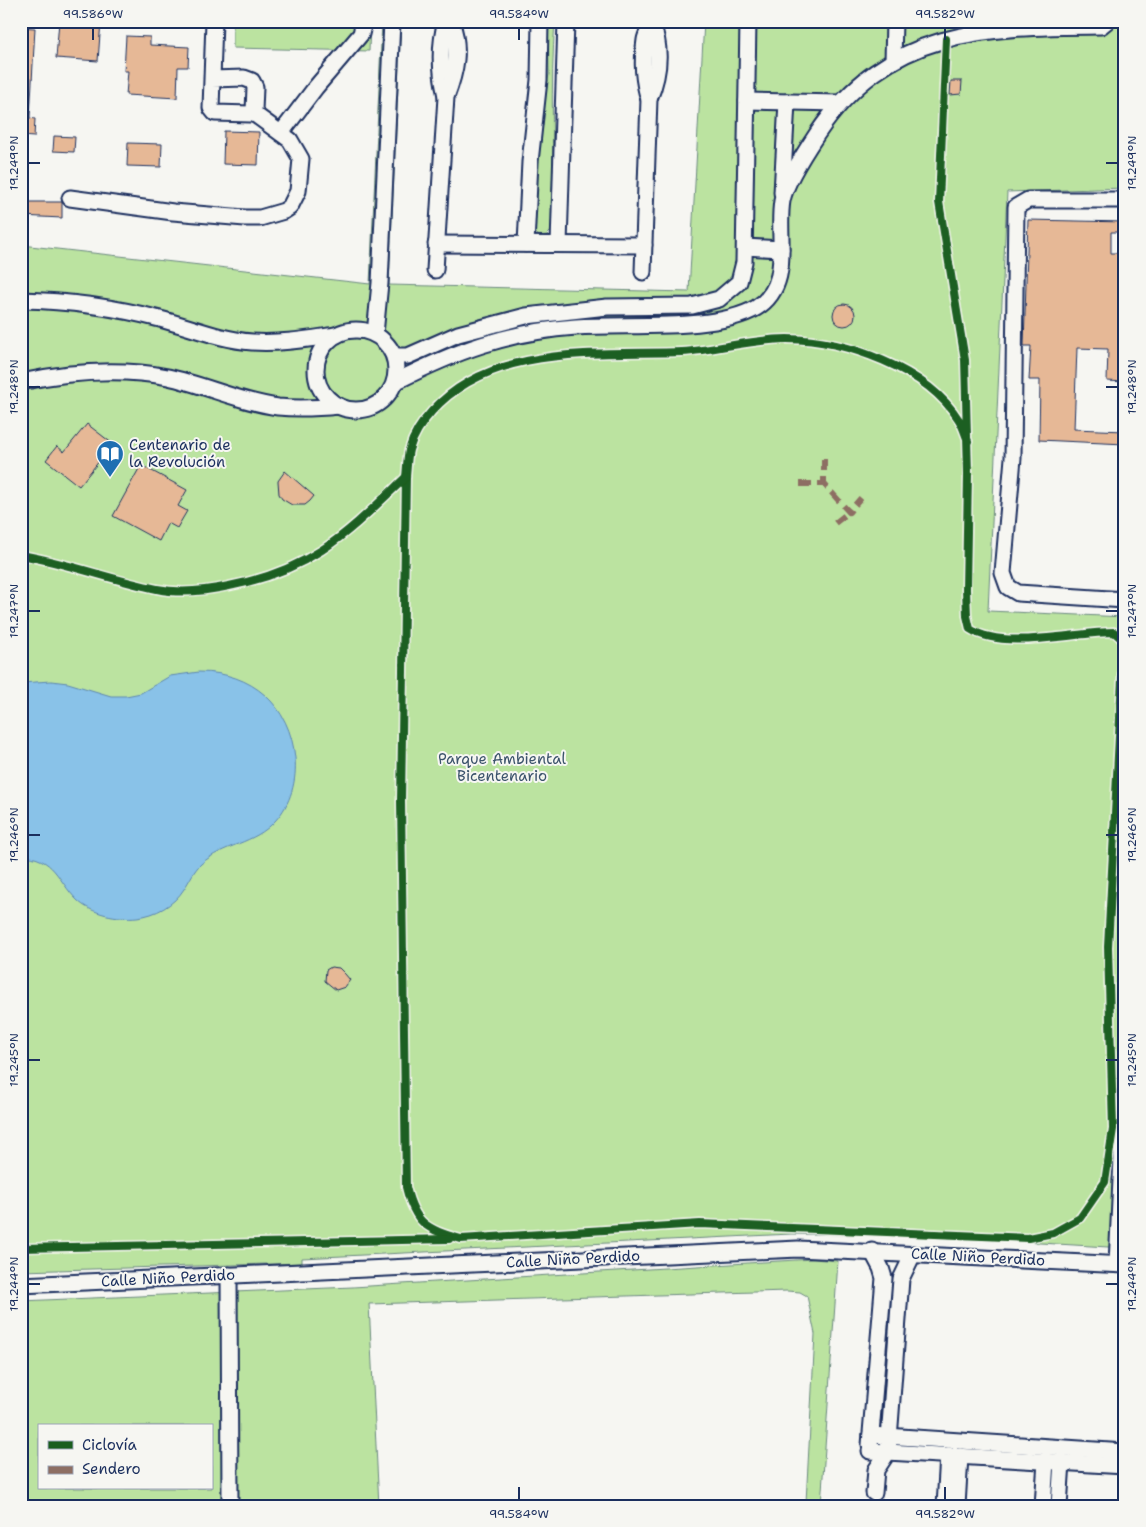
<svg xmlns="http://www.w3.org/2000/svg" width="1146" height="1527" viewBox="0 0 1146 1527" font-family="'Shantell Sans',sans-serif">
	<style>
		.green { fill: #bbe3a0; stroke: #6b897f; fill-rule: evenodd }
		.water { fill: #89c2e8; stroke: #5d87b1 }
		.building { fill: #e6b896; stroke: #1b2f5e }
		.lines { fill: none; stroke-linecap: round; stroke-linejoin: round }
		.minor-casing { stroke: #1b2f5e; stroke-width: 19 }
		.minor { stroke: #f6f6f2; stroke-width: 15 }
		.quiet { stroke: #8d6e63; stroke-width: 6; stroke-dasharray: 12 6; stroke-linecap: butt }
		.cycleway-casing { stroke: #f6f6f2; stroke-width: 11 }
		.cycleway { stroke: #1b5e20; stroke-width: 8 }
		.ticks { fill: none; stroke: #1b2f5e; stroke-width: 2 }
		.labels { text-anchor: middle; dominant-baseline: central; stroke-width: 4; stroke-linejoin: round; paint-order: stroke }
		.poi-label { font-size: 15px; fill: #1b2f5e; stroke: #f6f6f2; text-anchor: start }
		.park-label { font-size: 15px; fill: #3b536b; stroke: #f6f6f2 }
		.street-label { font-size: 15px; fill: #1b2f5e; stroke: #f6f6f2 }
		.neatline { fill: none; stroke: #1b2f5e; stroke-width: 2 }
		.ticks-label { font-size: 12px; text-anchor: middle; fill: #1b2f5e }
	</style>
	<rect width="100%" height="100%" fill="#f6f6f2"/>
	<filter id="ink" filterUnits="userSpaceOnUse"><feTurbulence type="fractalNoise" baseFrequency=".02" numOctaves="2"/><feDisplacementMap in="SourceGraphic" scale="10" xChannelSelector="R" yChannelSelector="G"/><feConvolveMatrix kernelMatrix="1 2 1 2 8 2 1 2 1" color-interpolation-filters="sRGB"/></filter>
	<g filter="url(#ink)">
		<g class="green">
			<polygon points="233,21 370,21 369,51 233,48"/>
			<polygon points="382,21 401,21 389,285 689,292 704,21 1125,21 1125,188 1007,192 988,611 1125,617 1125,1248 921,1236 791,1234 302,1258 302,1263 21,1271 21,245 370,284"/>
			<path d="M548,21H555C550,87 554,152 552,217L551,231L547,235L539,236L532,230L536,151L549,74Z"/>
			<path d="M813,1259L838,1261L821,1505L826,1506H815L806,1502L815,1334L807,1296L800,1292L787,1291L369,1304L379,1506H21V1301L353,1287ZM39,1426H211V1488H39Z"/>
		</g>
		<path class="water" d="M199,672C252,672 290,705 295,758C297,780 291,804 275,821C255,844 223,844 201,864C194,870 190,880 184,889C174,905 156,915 137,917C118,919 91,914 77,900C57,880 55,857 21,856V683L51,681L68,683L111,696H126L141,693L170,676Z"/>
		<g class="building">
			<polygon points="59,21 101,21 98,61 56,58"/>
			<polygon points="21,27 35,28 30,118 35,119 34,137 21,136"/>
			<polygon points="126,36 150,37 150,45 189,47 188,67 178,67 177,98 126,95 128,71 124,71"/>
			<polygon points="951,81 962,81 961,94 950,95"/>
			<polygon points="224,131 259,132 258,165 223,164"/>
			<polygon points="54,136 75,137 74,152 53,151"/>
			<polygon points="128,143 162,144 161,167 127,166"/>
			<polygon points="21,202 62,202 62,218 21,216"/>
			<polygon points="1028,220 1125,222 1125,232 1111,232 1111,253 1125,253 1125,382 1107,381 1108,349 1077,348 1074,429 1125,431 1125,444 1039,440 1040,380 1029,380 1031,346 1024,346"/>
			<circle cx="844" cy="315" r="11"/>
			<polygon points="87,424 113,444 79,486 46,460 57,446 64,452"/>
			<polygon points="141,465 187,490 178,506 187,511 177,528 168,523 159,541 113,516"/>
			<polygon points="285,471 314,496 310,501 305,505 292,505 282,499 279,494 278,481"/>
			<polygon points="331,967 339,968 345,974 350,980 345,987 336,990 325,981 326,970"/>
		</g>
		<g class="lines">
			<defs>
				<g id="minor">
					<polyline points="893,61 894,21"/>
					<polyline points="212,79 244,78 252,81 255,87 254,111 250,114 215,113 211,108 214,21"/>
					<path d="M446,96C440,71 439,46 446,21"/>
					<path d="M649,99C643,81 642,60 645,40C646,33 651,28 652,21"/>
					<polyline points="747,101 839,103"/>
					<polyline points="281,133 316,87 361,34 364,21"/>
					<polyline points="782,193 787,102"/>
					<polyline points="70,198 173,212 245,218 260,218 284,211 290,207 298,191 301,159 290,140 253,113"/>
					<polyline points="1125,200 1028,200 1016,207 1013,458 1003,573 1008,587 1018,593 1125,600"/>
					<polyline points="436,244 644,245"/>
					<polyline points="526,244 530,162 539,80 540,21"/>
					<polyline points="559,244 566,21"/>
					<polyline points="745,247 781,249"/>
					<path d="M435,270L446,97C456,71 461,48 451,21"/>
					<path d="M643,272L649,99C659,75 662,49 652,24"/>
					<path d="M21,300C69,301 114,307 160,319C191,327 221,340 252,342C280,344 308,339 336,335"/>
					<circle cx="356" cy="370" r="40"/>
					<polyline points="375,334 380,283 392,21"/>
					<polyline points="394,356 408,356 458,334 526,316 607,307 692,306 719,299 739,282 744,262 748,21"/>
					<path d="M21,382C68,372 121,368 168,377C205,385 240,402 278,407C299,409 318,408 339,406"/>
					<path d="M395,382C456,351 507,332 576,327C626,323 715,332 756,308C794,285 776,236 782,201C785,183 807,149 817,134C888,28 985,27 1101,26L1107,21"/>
					<polyline points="1117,1264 1125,1095"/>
					<polyline points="229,1275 230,1506"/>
					<polyline points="21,1285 798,1249 1125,1265"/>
					<polyline points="871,1435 1125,1452"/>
					<polyline points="870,1445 884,1278 881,1268 872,1251"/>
					<polyline points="870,1451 1125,1466"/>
					<polyline points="874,1493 876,1470 888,1452 901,1279 913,1254"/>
					<polyline points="945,1506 948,1455"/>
					<polyline points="957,1506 960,1456"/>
					<polyline points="1043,1506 1046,1461"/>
					<polyline points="1059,1506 1062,1462"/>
				</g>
			</defs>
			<use href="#minor" class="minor-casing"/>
			<use href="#minor" class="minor"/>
			<g class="quiet">
				<polyline points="824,459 824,484 849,512 861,498"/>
				<polyline points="800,484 824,484"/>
				<polyline points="835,523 849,512"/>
			</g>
			<defs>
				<g id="cycleway">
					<path d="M946,39L939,202L965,360L968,474L966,589L967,616L970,629C1004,651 1074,632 1114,632L1124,641L1108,947L1113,1129L1105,1182L1080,1218L1053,1233L1028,1238L700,1224L461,1239C426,1229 415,1224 406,1187L401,801L406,477C407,468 407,459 409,450C413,436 422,422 432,411C493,343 599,355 682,352C718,350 751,339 787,339C845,340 927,368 959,420C963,426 965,434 968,441"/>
					<path d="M21,555C68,563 111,580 157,589C180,594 206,591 229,586C313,570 347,533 406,477"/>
					<polyline points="21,1248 449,1239"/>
				</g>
			</defs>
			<use href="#cycleway" class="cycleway-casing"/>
			<use href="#cycleway" class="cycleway"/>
		</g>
	</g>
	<path class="ticks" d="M93,28V40M519,28V40M945,28V40M28,163H40M1106,163H1118M28,387H40M1106,387H1118M28,611H40M1106,611H1118M28,835H40M1106,835H1118M28,1060H40M1106,1060H1118M28,1284H40M1106,1284H1118M519,1487V1500M945,1487V1500"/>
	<defs>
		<symbol id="library-pin" viewBox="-11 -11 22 30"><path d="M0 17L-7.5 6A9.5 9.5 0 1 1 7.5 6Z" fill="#1f6fb2" stroke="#f6f6f2"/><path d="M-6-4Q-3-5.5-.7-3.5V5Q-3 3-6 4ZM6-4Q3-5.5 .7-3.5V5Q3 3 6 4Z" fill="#fff"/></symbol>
	</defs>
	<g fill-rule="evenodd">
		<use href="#library-pin" x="94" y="438" width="32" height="43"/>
	</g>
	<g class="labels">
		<g class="poi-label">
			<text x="129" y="445">Centenario de<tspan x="129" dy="17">la Revolución</tspan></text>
		</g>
		<g class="park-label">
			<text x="502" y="759">Parque Ambiental<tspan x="502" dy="17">Bicentenario</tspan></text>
		</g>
		<g class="street-label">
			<text transform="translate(978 1257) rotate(3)">Calle Niño Perdido</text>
			<text transform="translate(573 1259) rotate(-3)">Calle Niño Perdido</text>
			<text transform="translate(168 1278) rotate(-3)">Calle Niño Perdido</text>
		</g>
	</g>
	<rect width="1146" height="1527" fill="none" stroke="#f6f6f2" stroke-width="55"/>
	<rect x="38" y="1424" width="175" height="65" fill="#f6f6f2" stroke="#9ea6b7"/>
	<rect x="48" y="1441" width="25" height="8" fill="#1b5e20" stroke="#9ea6b7"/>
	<text x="82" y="1450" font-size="15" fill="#1b2f5e">Ciclovía</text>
	<rect x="48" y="1466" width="25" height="8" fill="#8d6e63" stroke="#9ea6b7"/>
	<text x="82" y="1474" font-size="15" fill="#1b2f5e">Sendero</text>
	<rect x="28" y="28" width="1090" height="1472" class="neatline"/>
	<g class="ticks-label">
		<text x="93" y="18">99.586°W</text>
		<text x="519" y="18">99.584°W</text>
		<text x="945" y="18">99.582°W</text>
		<text transform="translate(14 163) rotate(-90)" y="4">19.249°N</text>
		<text transform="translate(1132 163) rotate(-90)" y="4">19.249°N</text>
		<text transform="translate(14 387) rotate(-90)" y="4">19.248°N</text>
		<text transform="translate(1132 387) rotate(-90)" y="4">19.248°N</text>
		<text transform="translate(14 611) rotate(-90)" y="4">19.247°N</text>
		<text transform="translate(1132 611) rotate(-90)" y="4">19.247°N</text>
		<text transform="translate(14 835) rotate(-90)" y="4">19.246°N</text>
		<text transform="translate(1132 835) rotate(-90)" y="4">19.246°N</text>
		<text transform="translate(14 1060) rotate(-90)" y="4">19.245°N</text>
		<text transform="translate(1132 1060) rotate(-90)" y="4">19.245°N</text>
		<text transform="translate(14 1284) rotate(-90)" y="4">19.244°N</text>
		<text transform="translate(1132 1284) rotate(-90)" y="4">19.244°N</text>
		<text x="519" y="1518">99.584°W</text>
		<text x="945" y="1518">99.582°W</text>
	</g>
</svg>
